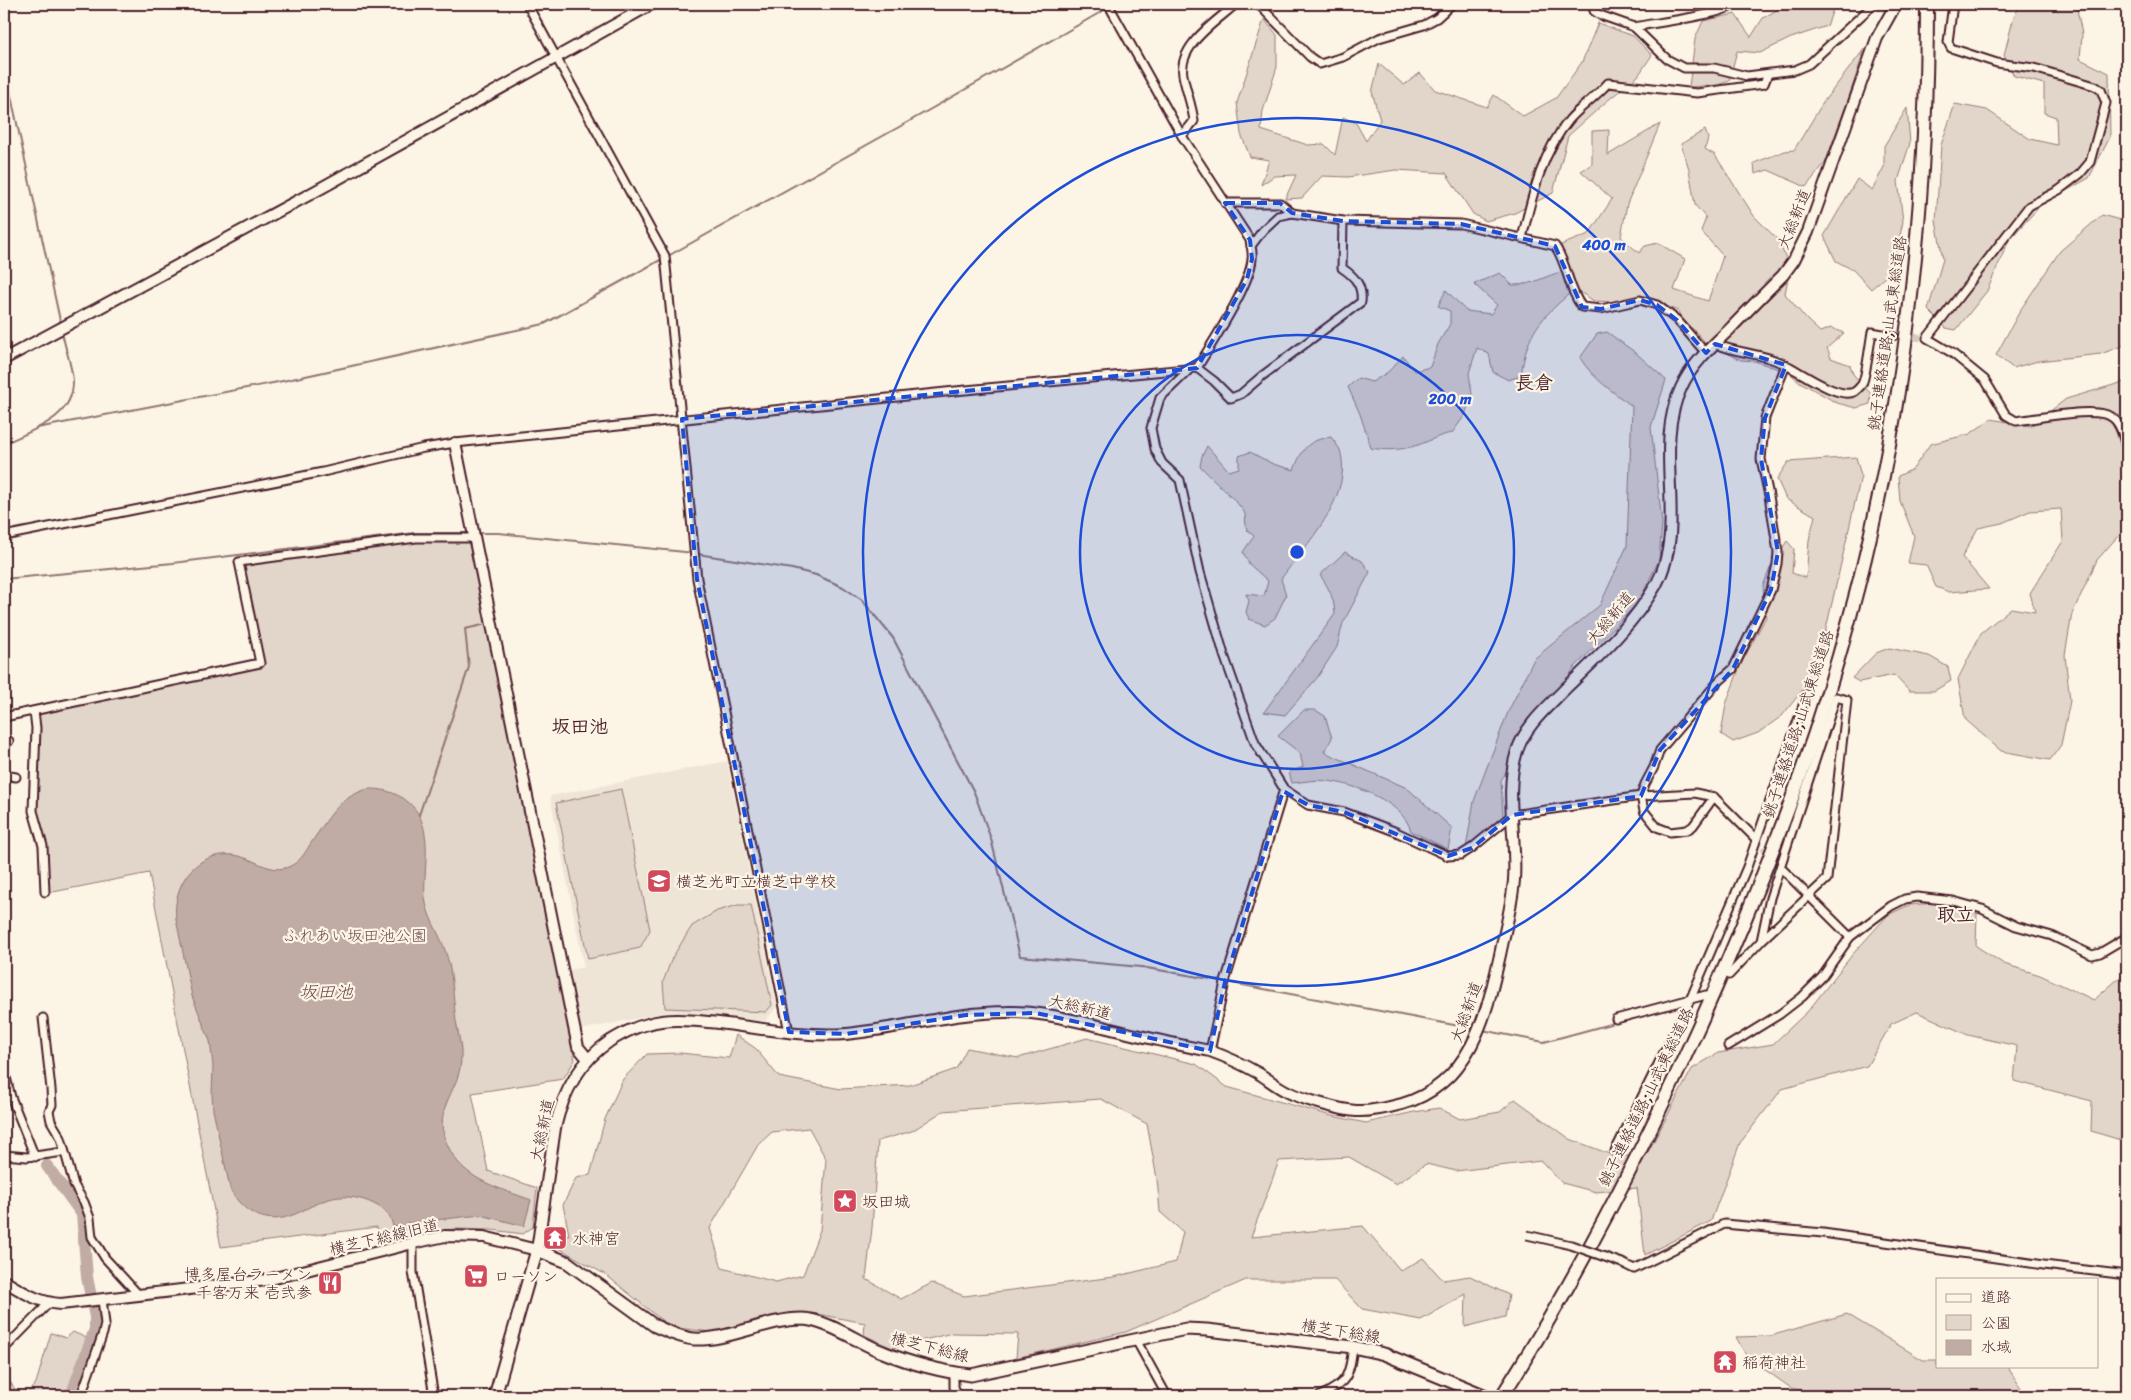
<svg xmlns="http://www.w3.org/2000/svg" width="2131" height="1400" viewBox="0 0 2131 1400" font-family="Sriracha,'Klee One',sans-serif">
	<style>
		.built { fill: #eee5d7 }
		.green { fill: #e2d5ca; stroke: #967a7a; fill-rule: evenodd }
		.water { fill: #c0aca5; stroke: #917474 }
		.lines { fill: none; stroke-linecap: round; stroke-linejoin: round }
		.stream { stroke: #917474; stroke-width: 2 }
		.river { stroke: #c0aca5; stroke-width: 12 }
		.street-tunnel { stroke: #d8cac0; stroke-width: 7; stroke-dasharray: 7 3.5; stroke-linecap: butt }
		.street-casing { stroke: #4a1f2b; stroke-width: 11 }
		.secondary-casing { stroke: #4a1f2b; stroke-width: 14 }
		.primary-casing { stroke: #4a1f2b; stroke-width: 15 }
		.highway-casing { stroke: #4a1f2b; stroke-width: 16 }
		.street { stroke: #fcf5e5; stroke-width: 7 }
		.secondary { stroke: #fcf5e5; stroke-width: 10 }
		.primary { stroke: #fcf5e5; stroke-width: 11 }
		.highway { stroke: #fcf5e5; stroke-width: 12 }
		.street-bridge-casing { stroke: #4a1f2b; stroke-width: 11; stroke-linecap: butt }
		.street-bridge { stroke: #fcf5e5; stroke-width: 7 }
		.marked { fill: #1d4ed8; fill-opacity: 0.2; stroke: #1d4ed8; stroke-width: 4; stroke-dasharray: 10 6; stroke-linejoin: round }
		.ring { fill: none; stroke: #1d4ed8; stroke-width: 2.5 }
		.labels { text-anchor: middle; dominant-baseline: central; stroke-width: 4.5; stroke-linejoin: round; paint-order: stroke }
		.street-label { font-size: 16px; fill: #4a1f2b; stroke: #fcf5e5 }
		.poi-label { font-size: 16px; fill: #4a1f2b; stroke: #fcf5e5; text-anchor: start }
		.park-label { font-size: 16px; fill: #704c53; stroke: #fcf5e5 }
		.water-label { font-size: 18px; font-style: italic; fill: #6d4950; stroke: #fcf5e5 }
		.quarter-label { font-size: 19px; font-weight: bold; fill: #4a1f2b; stroke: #fcf5e5 }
		.centre { fill: #1d4ed8; stroke: #fcf5e5; stroke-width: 2.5 }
		.ring-label { font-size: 15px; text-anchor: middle; font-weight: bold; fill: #1d4ed8; stroke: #fcf5e5; stroke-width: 4.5; stroke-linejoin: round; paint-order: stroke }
	</style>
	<rect width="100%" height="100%" fill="#fcf5e5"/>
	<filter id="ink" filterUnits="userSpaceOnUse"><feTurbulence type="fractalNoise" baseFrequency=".02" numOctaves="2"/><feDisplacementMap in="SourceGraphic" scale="10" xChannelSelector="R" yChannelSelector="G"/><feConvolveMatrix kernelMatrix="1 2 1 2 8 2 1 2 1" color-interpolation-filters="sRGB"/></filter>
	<g filter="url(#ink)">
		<polygon class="built" points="727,761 777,1007 765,1021 667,1012 581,1030 569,970 584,967 550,796"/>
		<g class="green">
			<polygon points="1780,4 1835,4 1827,26 1791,38 1760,53 1737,51 1729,81 1718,85 1689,87 1695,39 1703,21 1735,14 1751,37 1763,18 1780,8"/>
			<polygon points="2021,4 2076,4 2082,34 2080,59 2109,73 2110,137 2089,178 2041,205 2009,240 1987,291 1956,330 1946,328 1928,310 1943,259 1936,221 1941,145 1955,104 1987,110 2030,139 2057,145 2056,117 2044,113 2044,84 2014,76 2004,55 2014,16"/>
			<polygon points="1264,19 1277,35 1277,67 1263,111 1261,130 1308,145 1324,144 1335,155 1343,117 1356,123 1366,141 1380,120 1372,92 1379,64 1404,85 1420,73 1435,90 1487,107 1494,95 1523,116 1556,98 1582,62 1598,23 1633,36 1652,55 1638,76 1607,101 1568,136 1553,193 1515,213 1486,221 1473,214 1446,173 1396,170 1348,177 1322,176 1302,198 1285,199 1296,175 1274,176 1261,185 1269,160 1250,157 1241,134 1237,103"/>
			<polygon points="1865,48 1848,100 1825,163 1806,187 1768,170 1755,174 1754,163 1785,151 1794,150 1824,101"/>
			<polygon points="1907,108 1910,143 1898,181 1903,221 1893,270 1871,289 1853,270 1836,261 1824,236 1857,179 1872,190 1884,167 1884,146"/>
			<path d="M1660,124L1627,204L1621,237L1639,253L1645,246L1658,243L1685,259L1674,290L1708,301L1723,256L1701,231L1706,218L1695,205L1689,169L1681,144L1705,130L1708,138L1705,149L1715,155L1754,216L1777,239L1786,258L1788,278L1785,294L1807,320L1820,332L1831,328L1844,333L1827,348L1831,358L1850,365L1853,374L1871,394L1870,404L1856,408L1837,403L1800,382L1788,372L1754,361L1741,360L1705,342L1693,329L1683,324L1678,311L1640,296L1613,302L1594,301L1575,289C1541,318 1527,331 1521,376L1508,380L1493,372L1489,354L1477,348L1469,373L1472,394L1465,415L1452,433C1439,435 1430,441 1418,445C1402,450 1387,451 1371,448L1360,414L1348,387L1358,378L1372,382L1388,372L1403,356L1415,371L1430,367L1438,344L1450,324V311L1438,306L1446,290L1466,311L1491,314L1497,305L1474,284L1500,273L1512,285C1537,286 1547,272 1570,271L1561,245L1589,234L1612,199L1581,171L1592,164V131L1609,130L1608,155Z"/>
			<polygon points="2102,215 2127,222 2127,344 2101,354 2038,361 2013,368 1996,355 2021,309 2060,251"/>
			<path d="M1607,332L1636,353L1666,380L1651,427L1662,523L1659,560L1638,603L1574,668L1501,780L1503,817L1466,848L1474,801L1508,712L1534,659L1600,605L1627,546L1632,406C1613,392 1593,379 1580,358L1597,334Z"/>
			<polygon points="2127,381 2127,526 2097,560 2072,614 2065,655 2070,701 2061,745 2050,760 2001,751 1965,719 1958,679 1981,633 2011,608 2035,612 2030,593 2063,541 2061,509 2030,511 2002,523 1978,528 1962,557 1989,589 1949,592 1936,587 1926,565 1908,563 1914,536 1900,501 1898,476 1913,469 1930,444 1970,434 1991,419 2031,426 2066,399"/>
			<path d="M1331,437C1334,441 1338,446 1340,450C1354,497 1305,545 1281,579L1286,595L1275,618L1265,625L1249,619L1246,612L1249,601L1246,594L1264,596L1268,581L1249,564L1243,552L1254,536L1247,530C1245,525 1246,519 1245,514C1242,505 1209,476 1200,466L1202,456L1207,446L1229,471L1239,468V456L1250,452L1273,464L1294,470C1302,449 1307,440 1331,437Z"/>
			<polygon points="1856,457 1861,476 1816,673 1782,716 1758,733 1733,742 1721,734 1726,704 1740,666 1766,617 1763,586 1771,566 1787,541 1794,549 1792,573 1806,578 1809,540 1815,516 1786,499 1777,479 1788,462"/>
			<polygon points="418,541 470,541 575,1060 563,1079 472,1093 488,1171 537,1188 533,1227 523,1234 492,1230 454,1229 426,1233 381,1244 377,1227 221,1247 149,873 48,893 46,843 36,811 38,718 42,712 264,666 243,564"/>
			<path d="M1345,552L1362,561L1370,572L1343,623L1337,647L1317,678L1285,715L1264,712L1335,614C1334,598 1329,588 1320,575Z"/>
			<polygon points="1889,648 1929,656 1948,667 1951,681 1934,691 1909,691 1894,675 1859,682 1852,678 1876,653"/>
			<path d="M1304,710H1315L1325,716L1332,738L1324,752L1407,788L1452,828L1448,849L1411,831C1403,802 1355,784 1327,781C1316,779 1303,782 1292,783L1289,772L1303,767L1300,753L1278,736Z"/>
			<polygon points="621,789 650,930 640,948 588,959 556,803"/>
			<path d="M1936,903L1977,913L1976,946L2004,964L2040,975L2094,1000L2127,971V1142L2091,1131L2092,1101L2014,1081L2017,1046L1968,1035L1917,1012L1891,1024L1867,1066L1782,1089L1740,1143L1711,1221L1645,1255L1637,1188L1596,1192L1562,1183L1541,1161L1456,1171L1426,1164L1396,1184L1349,1157L1279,1161L1251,1237L1363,1226L1401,1271L1423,1258L1443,1280L1470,1276L1509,1295L1505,1317L1465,1327L1466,1294L1421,1320L1362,1309L1335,1280H1246L1126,1332L1016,1358L1018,1334L952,1333L892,1348L864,1335L865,1323L806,1312L711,1332L670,1327L606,1275L550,1243L549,1233L569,1235L563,1205L576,1178L590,1175L605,1119L623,1079L647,1054L680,1053L729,1058L736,1035L755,1048L779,1077L841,1089L910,1085L956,1069L967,1048L1018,1058L1087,1038L1196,1064L1227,1087L1332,1116L1366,1123L1414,1112L1439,1108L1460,1119L1500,1112L1515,1099L1570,1139L1615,1156H1646L1692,1069L1718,1053L1773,1044L1808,1011L1852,955L1888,915L1909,905ZM1101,1099L1147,1124L1157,1179L1160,1212L1183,1232L1176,1262L1114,1277L964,1296L932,1283L901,1299L866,1279L872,1228L878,1141L912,1131L943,1111ZM809,1128L826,1159L820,1230L803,1275L776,1282L722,1268L710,1228L758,1145L772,1132Z"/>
			<polygon points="738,905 751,905 772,1005 766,1012 665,1008 663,982 672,958 692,926 717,911"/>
			<polygon points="1847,1314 1923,1360 1937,1360 1937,1366 2007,1366 2026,1396 1831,1396 1791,1388 1747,1357 1736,1337 1770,1336"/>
			<polygon points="73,1332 89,1339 67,1396 25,1396 36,1383 51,1333 66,1338"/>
			<polygon points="9,1380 16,1391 23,1396 4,1396 4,1382"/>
		</g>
		<path class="water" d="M368,789C387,788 409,797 419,815C432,841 423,870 425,897C427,917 439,932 445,950C453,972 453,998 456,1021C458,1033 462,1047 461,1059C460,1094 427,1110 451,1152C467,1181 502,1189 531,1200L524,1226L481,1215L407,1223L408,1229L402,1230L400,1226L393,1227C391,1215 384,1209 374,1204C362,1198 347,1195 333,1198C317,1201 305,1211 290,1216C265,1225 240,1211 230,1188L213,1110L212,1094L213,1066L210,1041L192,996L176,919C172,885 195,851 233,855C254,857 273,878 294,864C302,859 306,851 311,843C328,819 338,797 368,789Z"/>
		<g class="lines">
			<g class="stream">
				<polyline points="4,64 61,325"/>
				<polyline points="668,256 908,122 1115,4"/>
				<polyline points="37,428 278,382 544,324 664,258"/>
				<path d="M4,444C31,430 74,419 73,381C72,366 65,348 62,332"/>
				<polyline points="477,533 498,533 685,552 792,569 816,575 843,587 862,600 893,638 974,792 991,839 1020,956 1141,967 1222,981"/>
				<polyline points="4,579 173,563 415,533 469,533"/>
				<polyline points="419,815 469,667 465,629 483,625"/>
				<polyline points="1227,982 1475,1029"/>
				<polyline points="1482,1030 1544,1042 1636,1017"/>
			</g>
			<polyline class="river" points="47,1166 82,1214 87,1277 95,1317 95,1329 71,1396"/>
			<g class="street-tunnel">
				<polyline points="1893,336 1927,338"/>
				<polyline points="1756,839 1781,868"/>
			</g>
			<defs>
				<g id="street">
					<polyline points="527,4 665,256 697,579 789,1032"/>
					<path d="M1108,4L1182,136L1250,240C1251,246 1253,253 1252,259C1250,286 1212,343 1197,368"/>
					<polyline points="1258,4 1310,57 1320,64 1343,57 1379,38 1424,25 1437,18 1452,4"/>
					<polyline points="1593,4 1594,11 1600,15 1634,27 1667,59 1684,68 1714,68 1747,76 1795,70 1809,64 1874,4"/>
					<path d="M1953,4L1948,42L1951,48L1997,63L2034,68L2095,86L2101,90L2106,103L2090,162L2080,174L2059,190L2029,206L1927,338L1952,353L1985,380L2006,415L2016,421C2037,419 2098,405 2113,418C2122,425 2124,441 2127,451"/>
					<path d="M1634,27C1652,23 1725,15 1734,4"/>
					<path d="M1182,136L1194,121C1192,105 1186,91 1183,75C1178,45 1217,21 1236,4"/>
					<polyline points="1225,203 1280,203 1292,213"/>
					<path d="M1522,238C1532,197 1541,154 1569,120C1580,107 1596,97 1608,83L1697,93L1764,84L1768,74"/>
					<path d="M1251,246L1263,230L1278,216L1292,213L1343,221L1461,224L1555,246C1568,265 1568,289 1582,307L1601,309L1640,300L1657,305L1677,320L1706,353"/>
					<path d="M1715,344C1739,354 1765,353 1788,366C1802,373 1838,399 1854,392C1856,391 1861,386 1862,384C1866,378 1870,342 1872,332L1893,336"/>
					<polyline points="1190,369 1160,398 1151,428 1155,449 1162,463 1180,480 1200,572 1224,655 1255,743 1284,789 1308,805 1344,812 1394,831 1448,856 1461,855 1472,848 1512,815 1641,796 1695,793 1714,797 1756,839"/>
					<path d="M4,536L323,472L424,448L455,443L955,391L1197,368L1214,381L1231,398L1241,394L1262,376L1361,302C1363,285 1354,276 1342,268L1343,221"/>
					<polyline points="34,711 36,728 33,811 43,846 45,892"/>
					<polyline points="4,717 260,663 239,562 416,538 474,538"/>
					<polyline points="4,741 9,741"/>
					<polyline points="4,775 16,777"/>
					<polyline points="1714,797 1693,826 1687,830 1670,832 1657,827 1644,811 1641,796 1645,784 1654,767 1660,750 1718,682 1733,669 1771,590 1777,564 1778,552 1769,496 1761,459 1765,418 1786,365"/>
					<polyline points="1781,868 1850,937"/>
					<polyline points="1729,975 1761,941 1827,879 1847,700 1836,697 1770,898 1761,941"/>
					<polyline points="43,1018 51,1089 52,1105 49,1111 51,1121 61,1138 74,1185 84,1202 90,1218 92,1237 105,1258 138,1294"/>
					<polyline points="1616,1019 1706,995"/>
					<polyline points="1728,1046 1780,1014 1802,997 1822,977 1850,937 1891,906 1905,899 1917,897 1953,901 1982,909 2016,926 2052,936 2092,955 2100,953 2127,937"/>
					<polyline points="1210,1051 1225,982 1284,789"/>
					<polyline points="4,1069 11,1097 35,1157"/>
					<polyline points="1615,1151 1690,1000 1747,867 1807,694"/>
					<polyline points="4,1155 27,1157 64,1152"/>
					<polyline points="413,1243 413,1272 434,1396"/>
					<polyline points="1622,1263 1634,1269 1724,1224 1823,1233 2044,1265 2127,1275"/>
					<polyline points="1136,1340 1167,1396"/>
					<polyline points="4,1349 49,1303"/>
					<polyline points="954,1373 954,1387 957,1394 961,1396"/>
					<polyline points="81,1396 103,1333 105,1324 102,1299"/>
					<path d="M1320,1396C1348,1383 1349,1376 1353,1347"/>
				</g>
				<g id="secondary">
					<polyline points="4,359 314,192 652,4"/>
					<polyline points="455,443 578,1047 588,1059"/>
					<path d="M4,1281C23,1292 39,1303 61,1304L267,1280L413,1243L445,1236L484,1237L537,1250L555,1128C563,1092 579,1062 610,1041C622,1034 634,1027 648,1024C671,1017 695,1021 719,1023C760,1028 804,1037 846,1034C900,1029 953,1012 1007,1012C1040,1011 1071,1020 1103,1027C1139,1036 1174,1044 1210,1051C1227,1057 1242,1064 1258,1073C1268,1079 1277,1087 1288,1092C1302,1099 1340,1110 1356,1111C1371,1112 1387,1108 1402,1104C1471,1084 1486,1016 1500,955C1505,930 1512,905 1514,880C1517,837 1504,793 1517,751C1526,724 1548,707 1567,687C1599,656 1633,625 1656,585C1689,525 1652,449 1681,388C1691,365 1711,347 1729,330C1747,311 1765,293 1783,275L1794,260L1808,232L1877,38L1896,4"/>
				</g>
				<path id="primary" d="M495,1396L537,1250L567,1262L655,1326C667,1331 681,1338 694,1339C727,1341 767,1319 802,1319C828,1320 859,1343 883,1352C909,1363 943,1372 971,1375L1186,1329L1207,1330L1353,1347L1384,1354L1486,1396"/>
				<path id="highway" d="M1502,1396C1576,1280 1640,1156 1697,1030C1757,897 1811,761 1849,620C1904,421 1927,211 1927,4"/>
			</defs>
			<use href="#street" class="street-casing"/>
			<use href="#secondary" class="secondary-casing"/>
			<use href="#primary" class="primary-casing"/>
			<use href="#highway" class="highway-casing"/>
			<use href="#street" class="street"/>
			<use href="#secondary" class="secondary"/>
			<use href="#primary" class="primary"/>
			<use href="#highway" class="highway"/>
			<defs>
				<polyline id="street-bridge" points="1527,1235 1571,1245 1622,1263"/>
			</defs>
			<use href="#street-bridge" class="street-bridge-casing"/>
			<use href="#street-bridge" class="street-bridge"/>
		</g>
	</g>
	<path class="marked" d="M1225,203H1280L1292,213L1343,221L1461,224L1555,246L1582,307L1601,309L1640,300L1657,305L1677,320L1706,353L1715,344L1786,365L1765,418L1761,459L1778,552L1771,590L1733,669L1660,750L1641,796L1512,815L1472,848L1448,856L1344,812L1308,805L1283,791L1225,982L1210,1051L1036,1013L966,1015L846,1034L789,1032L697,579L682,419L1197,368L1247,279L1252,259L1250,240Z"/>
	<g class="ring">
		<circle cx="1297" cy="552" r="217"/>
		<circle cx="1297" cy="552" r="434"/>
	</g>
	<defs>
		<symbol id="school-square" viewBox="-11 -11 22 22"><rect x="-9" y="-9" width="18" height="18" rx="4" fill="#d1495b" stroke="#fcf5e5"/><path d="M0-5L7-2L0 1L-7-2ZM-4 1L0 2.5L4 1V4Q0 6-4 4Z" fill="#fff"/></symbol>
		<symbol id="sight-square" viewBox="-11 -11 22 22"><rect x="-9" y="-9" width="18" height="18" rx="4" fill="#d1495b" stroke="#fcf5e5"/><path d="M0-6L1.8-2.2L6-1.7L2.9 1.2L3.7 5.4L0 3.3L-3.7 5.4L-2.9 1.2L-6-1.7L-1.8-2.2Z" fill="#fff"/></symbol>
		<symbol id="temple-square" viewBox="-11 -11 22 22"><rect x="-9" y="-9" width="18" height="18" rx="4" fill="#d1495b" stroke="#fcf5e5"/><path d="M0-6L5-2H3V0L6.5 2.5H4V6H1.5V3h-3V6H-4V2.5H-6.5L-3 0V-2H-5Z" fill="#fff"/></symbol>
		<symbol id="supermarket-square" viewBox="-11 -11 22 22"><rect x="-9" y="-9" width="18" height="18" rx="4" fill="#d1495b" stroke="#fcf5e5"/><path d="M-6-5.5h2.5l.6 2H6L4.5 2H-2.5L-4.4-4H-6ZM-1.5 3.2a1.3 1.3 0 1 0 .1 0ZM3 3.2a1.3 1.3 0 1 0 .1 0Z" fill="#fff"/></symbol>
		<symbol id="restaurant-square" viewBox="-11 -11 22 22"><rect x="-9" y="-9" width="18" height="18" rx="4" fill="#d1495b" stroke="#fcf5e5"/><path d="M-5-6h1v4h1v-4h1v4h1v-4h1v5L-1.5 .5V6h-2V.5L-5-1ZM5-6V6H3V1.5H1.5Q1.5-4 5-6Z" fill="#fff"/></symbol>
	</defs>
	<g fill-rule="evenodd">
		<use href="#school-square" x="645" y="867" width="28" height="28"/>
		<use href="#sight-square" x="831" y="1187" width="28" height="28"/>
		<use href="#temple-square" x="541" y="1224" width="28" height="28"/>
		<use href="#supermarket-square" x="462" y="1262" width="28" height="28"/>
		<use href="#restaurant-square" x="316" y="1269" width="28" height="28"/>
		<use href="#temple-square" x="1711" y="1348" width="28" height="28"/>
	</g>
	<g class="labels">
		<g class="street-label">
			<text transform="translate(1794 219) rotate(-68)">大総新道</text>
			<text transform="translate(1887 333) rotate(-82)">銚子連絡道路;山武東総道路</text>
			<text transform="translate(1610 618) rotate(-50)">大総新道</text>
			<text transform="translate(1798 724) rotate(-72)">銚子連絡道路;山武東総道路</text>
			<text transform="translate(1080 1007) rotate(13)">大総新道</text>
			<text transform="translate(1466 1012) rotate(-70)">大総新道</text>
			<text transform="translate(1646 1097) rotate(-64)">銚子連絡道路;山武東総道路</text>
			<text transform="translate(542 1130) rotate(-78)">大総新道</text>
			<text transform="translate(384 1237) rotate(-13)">横芝下総線旧道</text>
			<text transform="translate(1341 1331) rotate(9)">横芝下総線</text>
			<text transform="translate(930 1347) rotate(14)">横芝下総線</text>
		</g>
		<g class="poi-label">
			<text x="676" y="881">横芝光町立横芝中学校</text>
			<text x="862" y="1201">坂田城</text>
			<text x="572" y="1238">水神宮</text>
			<text x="312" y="1274" text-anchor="end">博多屋台ラーメン<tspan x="312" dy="18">千客万来 壱弐参</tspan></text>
			<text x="494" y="1276">ローソン</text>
			<text x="1742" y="1362">稲荷神社</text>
		</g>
		<g class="park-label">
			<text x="355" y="935">ふれあい坂田池公園</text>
		</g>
		<g class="water-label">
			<text x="326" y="992">坂田池</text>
		</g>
		<g class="quarter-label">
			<text x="1534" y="382">長倉</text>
			<text x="580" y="726">坂田池</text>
			<text x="1956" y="914">取立</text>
		</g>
	</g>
	<circle cx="1297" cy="552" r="8" class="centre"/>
	<g class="ring-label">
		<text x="1604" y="250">400 m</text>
		<text x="1450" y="404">200 m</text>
	</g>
	<rect width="2131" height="1400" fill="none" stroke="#fcf5e5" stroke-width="20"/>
	<rect x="10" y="10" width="2111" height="1380" fill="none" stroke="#4a1f2b" stroke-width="2" filter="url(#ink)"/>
	<rect x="1936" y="1278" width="162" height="90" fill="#fcf5e5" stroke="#b59f9b"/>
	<rect x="1946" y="1294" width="25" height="8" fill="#fcf5e5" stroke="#b59f9b"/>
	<text x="1981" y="1302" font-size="15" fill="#4a1f2b">道路</text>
	<rect x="1946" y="1315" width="25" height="15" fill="#e2d5ca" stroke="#b59f9b"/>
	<text x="1981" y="1328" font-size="15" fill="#4a1f2b">公園</text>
	<rect x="1946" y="1340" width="25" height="15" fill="#c0aca5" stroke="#b59f9b"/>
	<text x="1981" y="1352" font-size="15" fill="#4a1f2b">水域</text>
</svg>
